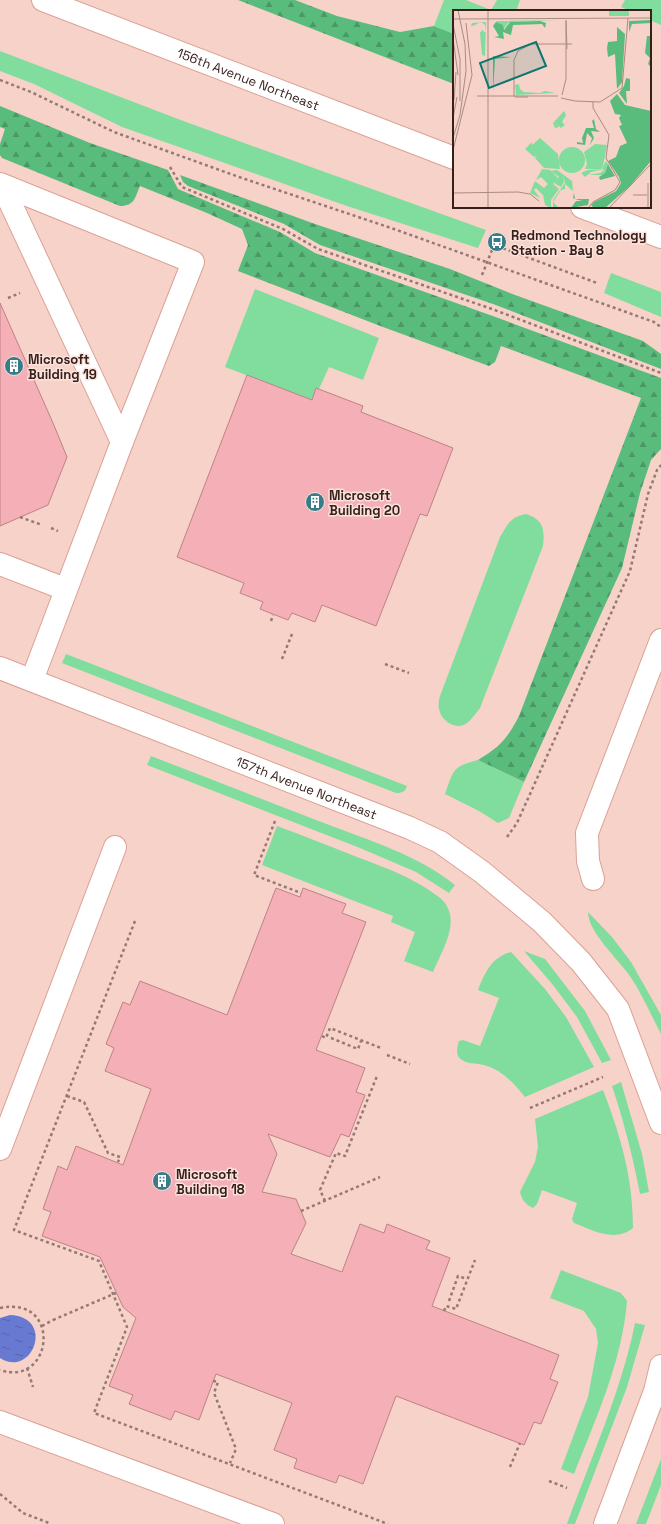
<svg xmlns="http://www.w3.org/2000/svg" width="661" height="1524" viewBox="0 0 661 1524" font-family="'Space Grotesk',sans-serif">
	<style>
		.green { fill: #80dd9d }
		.forest { fill: url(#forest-firs) }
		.water { fill: url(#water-ripples) }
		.building { fill: #f4b0b6; stroke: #bd8288 }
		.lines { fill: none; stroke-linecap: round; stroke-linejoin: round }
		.minor-casing { stroke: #dba194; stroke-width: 24 }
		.major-casing { stroke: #dba194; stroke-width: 24 }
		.path { stroke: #977972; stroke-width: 2.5; stroke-dasharray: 3 3; stroke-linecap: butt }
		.minor { stroke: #fff; stroke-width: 22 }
		.major { stroke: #fff; stroke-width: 22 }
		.path-bridge { stroke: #977972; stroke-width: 2.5; stroke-dasharray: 3 3; stroke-linecap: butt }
		.labels { text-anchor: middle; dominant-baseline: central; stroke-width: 3; stroke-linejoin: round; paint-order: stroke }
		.street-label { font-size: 13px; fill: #37201b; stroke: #fbe2dc }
		.poi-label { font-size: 13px; font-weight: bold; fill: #37201b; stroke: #fbe2dc; text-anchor: start }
		.inset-road { fill: none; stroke: #aa8b83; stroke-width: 1 }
		.view { fill: #0f766e; fill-opacity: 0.15; stroke: #0f766e; stroke-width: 2 }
		.inset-edge { fill: none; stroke: #37201b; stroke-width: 2 }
	</style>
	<defs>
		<pattern id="forest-firs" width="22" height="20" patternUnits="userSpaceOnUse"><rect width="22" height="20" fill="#59bc7c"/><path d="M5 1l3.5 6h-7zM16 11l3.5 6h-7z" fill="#4a9865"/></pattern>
		<pattern id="water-ripples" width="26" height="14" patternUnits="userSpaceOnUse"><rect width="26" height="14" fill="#6779d0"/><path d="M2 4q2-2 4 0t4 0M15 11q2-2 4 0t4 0" fill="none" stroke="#5663a8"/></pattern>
	</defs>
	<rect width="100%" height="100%" fill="#f7d2c9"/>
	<g class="green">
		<polygon points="444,0 466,0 491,10 497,0 520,0 516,11 454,11 454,34 434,26"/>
		<polygon points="625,0 661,0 661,25 650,20 650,11 630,11 621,7"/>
		<polygon points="0,51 186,122 486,230 478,248 347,206 122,127 34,84 0,71"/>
		<polygon points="611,273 661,292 661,317 604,293"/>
		<polygon points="255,289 379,338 363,380 329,367 319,389 316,388 312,400 225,367"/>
		<path d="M526,514C543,519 545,529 543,546L480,708C476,713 472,719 467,723C456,731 441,721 439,709C438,705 439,700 440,696L500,537C508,524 510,517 526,514Z"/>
		<path d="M66,654L407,786C405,792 402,793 396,793L62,663Z"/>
		<path d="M151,756C208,778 266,801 324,823C368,840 418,855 455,885L449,893L416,872L360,848L147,765Z"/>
		<path d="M478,760L524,782L509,818L498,823L479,811L445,794C454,769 452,767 478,760Z"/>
		<path d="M277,826C304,836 330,846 357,857C384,867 412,877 436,895C443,899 448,906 450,914C454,933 440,955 433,972L404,961L415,932L391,922L393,916L262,865Z"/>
		<path d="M588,912L612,937L631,962L661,1015V1034C651,1015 642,994 630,976C618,959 588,932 588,912Z"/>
		<polygon points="524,951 545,959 585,1011 611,1060 602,1063 577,1017 553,985"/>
		<path d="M511,952L545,989L566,1017L594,1067L525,1097C514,1083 502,1070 484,1065C477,1063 469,1065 462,1060C455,1056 457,1047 459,1041L463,1040L480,1046L499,998L478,990C485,972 492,957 511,952Z"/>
		<path d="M621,1082L642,1154L649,1192L640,1194C633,1157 624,1122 612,1086Z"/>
		<path d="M603,1090C621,1137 633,1178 633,1228C615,1243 592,1230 574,1223L572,1219L577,1203L542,1190L537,1204L533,1208C525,1204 522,1200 520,1192L535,1162L538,1147L535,1119Z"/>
		<path d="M561,1270L621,1293L627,1301C622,1362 596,1418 574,1474L561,1469L588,1397L598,1343L596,1329L584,1311L550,1298Z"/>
		<path d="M635,1323L645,1325L627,1387L575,1524H567C591,1458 621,1392 635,1323Z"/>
		<polygon points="661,1459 661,1485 646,1524 636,1524"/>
	</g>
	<g class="forest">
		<polygon points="238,0 295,0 337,16 400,32 434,26 454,34 454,84"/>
		<path d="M0,106L90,143L168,170L178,189L280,232L315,253L490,315L661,378V449L651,460L640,493L622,568L524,782L478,760C501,746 507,739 519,716L641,398L501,346L495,362L489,366L383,327L238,271L248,245L242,229L207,213L140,186C135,197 135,206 120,206L2,158L0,155V144L5,129L0,127Z"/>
		<polygon points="180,175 315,224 450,269 515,295 643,341 661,354 661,369 493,304 320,245 284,224 188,186 183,182"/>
	</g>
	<path class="water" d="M10,1315C56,1317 32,1379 0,1358V1318Z"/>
	<g class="building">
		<polygon points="0,303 53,423 67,457 48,505 0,526"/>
		<polygon points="247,375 312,400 316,388 363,406 361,412 453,448 427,516 420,514 376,626 322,605 315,622 292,613 288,620 260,609 263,602 240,593 244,583 177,557"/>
		<polygon points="276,888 300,897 303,888 346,904 342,913 366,922 316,1050 365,1068 356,1092 365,1095 349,1137 341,1134 330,1157 268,1134 277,1154 262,1192 296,1199 306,1223 291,1254 342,1272 360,1224 384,1233 387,1224 430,1241 426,1249 450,1258 432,1306 559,1355 550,1379 558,1382 541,1424 534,1422 524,1445 396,1396 363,1484 339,1475 336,1483 294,1468 297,1459 274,1450 292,1403 216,1374 199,1420 175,1411 171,1420 129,1404 133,1395 109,1386 136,1318 123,1307 100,1257 42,1236 51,1212 43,1209 58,1166 67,1170 76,1146 123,1165 151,1089 105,1071 114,1048 106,1044 123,1002 130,1005 140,981 227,1015"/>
	</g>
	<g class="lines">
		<defs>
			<g id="minor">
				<polyline points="0,184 193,262 122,442 32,680"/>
				<polyline points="2,185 122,442"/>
				<polyline points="0,564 65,589"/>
				<path id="s1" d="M0,668L410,828L440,842L482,872L542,922L581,962L618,1009L661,1123"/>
				<polyline points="593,879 588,861 587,833 661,640"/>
				<polyline points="0,1149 115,847"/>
				<polyline points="0,1422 273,1524"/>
				<polyline points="605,1524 655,1391 661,1366"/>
			</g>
			<g id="major">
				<path id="s2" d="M43,0L454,158"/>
				<polyline points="582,207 661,237"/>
			</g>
		</defs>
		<use href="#minor" class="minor-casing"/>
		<use href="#major" class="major-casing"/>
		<g class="path">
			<polyline points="0,80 31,92 114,132 239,177 394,229 654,322 661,327"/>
			<polyline points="170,167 182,187 283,229 318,249 492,309 661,373"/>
			<polyline points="482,275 494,245 597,283"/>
			<polyline points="8,298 20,293"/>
			<polyline points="20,517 42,525"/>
			<polyline points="51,528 58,531"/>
			<polyline points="271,621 273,615"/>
			<polyline points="282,659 292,634"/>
			<polyline points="385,664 409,673"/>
			<polyline points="275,821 254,875 301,893"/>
			<polyline points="507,837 517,823 630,571 648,494 657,470 661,465"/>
			<polyline points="135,921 14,1230 99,1261 127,1327 94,1413 388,1524"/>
			<polyline points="322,1036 326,1038 330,1028 381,1048"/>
			<polyline points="331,1038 358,1049 361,1041"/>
			<polyline points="387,1055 410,1064"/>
			<polyline points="67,1096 84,1102 108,1153 120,1157 118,1162"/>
			<polyline points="530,1108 603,1077"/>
			<polyline points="325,1201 320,1190 336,1153 345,1156 377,1076"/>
			<polyline points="301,1211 380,1177"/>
			<polyline points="449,1301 458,1276 467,1279"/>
			<path d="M0,1308C63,1295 53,1388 0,1370"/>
			<polyline points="444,1311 446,1306 456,1309 475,1260"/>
			<polyline points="42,1326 53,1320"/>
			<polyline points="27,1368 33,1387"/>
			<polyline points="213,1381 218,1382 214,1393 236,1449 230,1463"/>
			<polyline points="510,1467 520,1443"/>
			<polyline points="549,1481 567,1488"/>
			<polyline points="0,1494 23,1513 49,1523 49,1524"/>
		</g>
		<use href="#minor" class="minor"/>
		<use href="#major" class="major"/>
		<polyline class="path-bridge" points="53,1320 116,1293"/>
	</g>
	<defs>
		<symbol id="bus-disc" viewBox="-11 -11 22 22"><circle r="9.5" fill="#387c8a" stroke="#fbe2dc"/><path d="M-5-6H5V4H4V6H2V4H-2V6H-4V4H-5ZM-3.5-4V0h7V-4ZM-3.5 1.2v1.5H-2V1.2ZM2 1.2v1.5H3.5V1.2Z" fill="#fff"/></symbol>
		<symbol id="building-disc" viewBox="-11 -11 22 22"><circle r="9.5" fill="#387c8a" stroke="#fbe2dc"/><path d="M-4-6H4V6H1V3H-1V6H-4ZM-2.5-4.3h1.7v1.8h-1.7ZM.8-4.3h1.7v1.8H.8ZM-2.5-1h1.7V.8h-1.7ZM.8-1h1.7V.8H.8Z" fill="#fff"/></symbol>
	</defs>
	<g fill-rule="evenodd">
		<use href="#bus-disc" x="486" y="231" width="22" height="22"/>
		<use href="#building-disc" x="3" y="355" width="22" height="22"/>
		<use href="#building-disc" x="304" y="491" width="22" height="22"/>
		<use href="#building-disc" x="151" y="1170" width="22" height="22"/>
	</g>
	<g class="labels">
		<g class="street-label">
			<text stroke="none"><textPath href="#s2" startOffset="220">156th Avenue Northeast</textPath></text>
			<text stroke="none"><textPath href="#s1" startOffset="329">157th Avenue Northeast</textPath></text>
		</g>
		<g class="poi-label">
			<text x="511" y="235">Redmond Technology<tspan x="511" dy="15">Station - Bay 8</tspan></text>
			<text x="28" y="359">Microsoft<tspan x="28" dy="15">Building 19</tspan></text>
			<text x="329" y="495">Microsoft<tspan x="329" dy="15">Building 20</tspan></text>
			<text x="176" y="1174">Microsoft<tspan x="176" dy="15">Building 18</tspan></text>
		</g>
	</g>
	<g transform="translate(453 10)">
		<rect width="198" height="198" fill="#f7d2c9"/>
		<path d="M106,10L56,12L50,20L43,11ZM28,12L18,17L21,15L18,16L19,13L33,12L32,46L29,45L27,23L29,20L33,23L32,15ZM66,74L67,79L71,82L87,83L92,81L102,83L63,85L62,75ZM111,101L113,105L109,112L112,115L108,118L102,113L106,117L102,118L100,113ZM87,128L105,144L107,159L91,158L82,148L84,146L81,147L72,139L79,132V135ZM142,134L154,135L150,156L148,159H132L134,154L131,142ZM106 150a13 13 0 1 1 26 0a13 13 0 1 1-26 0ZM153,151L155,154L151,165H135L147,163L150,161L151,159L138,162L132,167L128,163L135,160L149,159ZM89,159L97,160L105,168L100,174L106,179L98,190V198L92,195L90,185L83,178L81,180L87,188L77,183L82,171L91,178L95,174L88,167L83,170ZM104,160L119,171L120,181L112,174V179L108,180L100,192L106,198H100V190L112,173L110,165L111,172L108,177L101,173L106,167L98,161Z" fill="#80dd9d"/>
		<path d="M198,10V13L179,14L176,22V11ZM87,11L93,13L92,18L89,14L60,15L58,25L50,22L51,29L41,27L46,26L40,16L43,12L50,15L51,20L57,12ZM164,17L172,24L169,72L164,79L162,44L155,47L154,38L155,32L164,31ZM194,26H198V57L195,54L197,48L192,43ZM40,46L58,47L42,49L40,82ZM173,68L177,69V81H173L174,94L166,83L171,76ZM164,84L172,95L198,101V151L177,176L152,198H141L138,195L141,192L163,181L168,173L166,167L155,151L163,147L167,136L174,133L166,116L169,115L166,108L168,105L162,104L157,91ZM141,109L143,119L147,122L138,121L141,128L137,135L139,128L134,123L132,135L124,134V132L130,133L129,128L133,118H141L139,111ZM155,154L162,166L147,170L146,167L152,163ZM121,183L122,189H136L135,195L118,198L123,191H129L122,189L120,188Z" fill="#59bc7c"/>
		<path d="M156,0H176V6H156Z" fill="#80dd9d"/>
		<path class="inset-road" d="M0,9L198,8M113,10L114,39M0,14L7,49V91M0,28L5,65M109,85L113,69V11M24,86H105M61,87V50L65,41L78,34H119M62,87H75M108,88L122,91L147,92L169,78L175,8M1,90L3,62M0,108L4,87M0,128L7,105L13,61L12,34L5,0M0,140L19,65L13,13M0,183L65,182L77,184L86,191M180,185H194M136,197L140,192L162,180L167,172L153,148L156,125L140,98V92M35,198V0M156,198L198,154M195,198V173"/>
		<path class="view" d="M83,32L93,56L36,78L27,53Z"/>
		<rect width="198" height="198" class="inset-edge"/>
	</g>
</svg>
